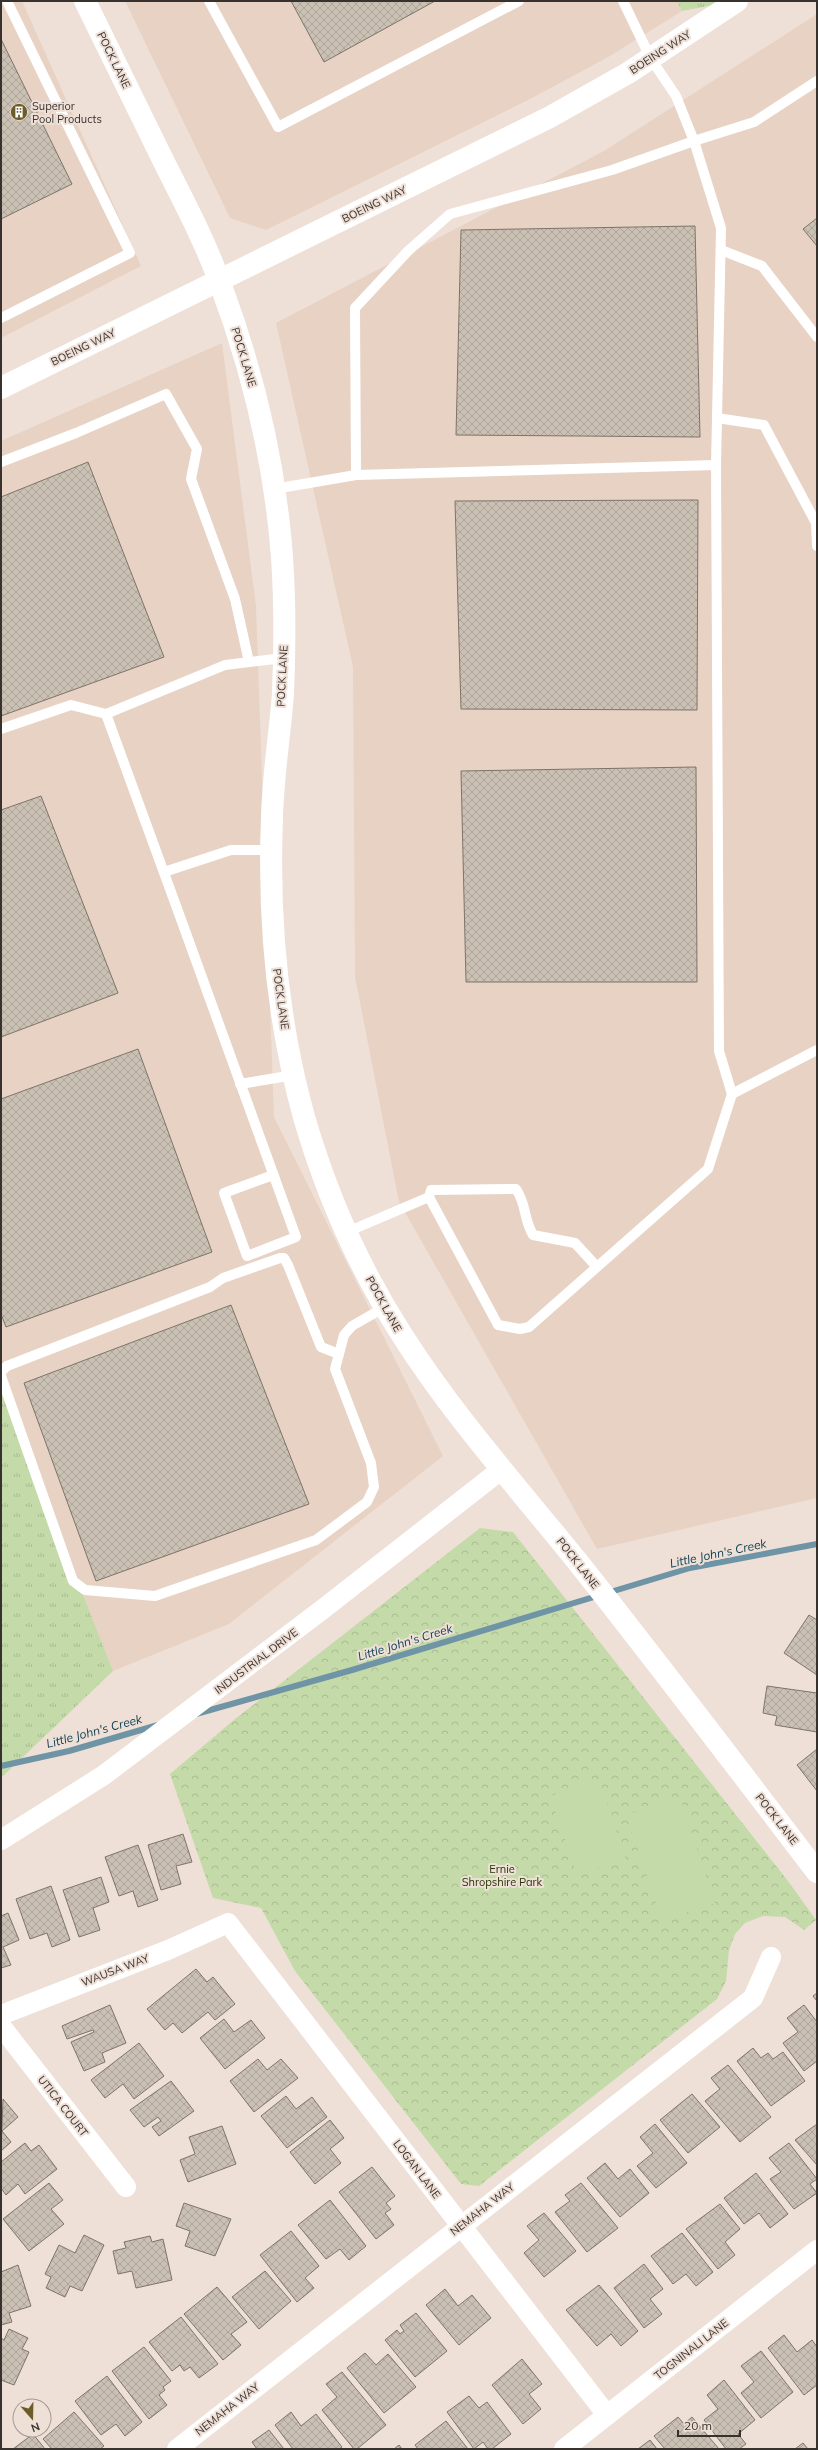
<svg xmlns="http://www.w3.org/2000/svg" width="818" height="2450" viewBox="0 0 818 2450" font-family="Mulish,sans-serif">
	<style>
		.built { fill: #e8d2c4 }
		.grass { fill: url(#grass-tufts) }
		.park { fill: url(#park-crowns) }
		.garden { fill: #c4daa8 }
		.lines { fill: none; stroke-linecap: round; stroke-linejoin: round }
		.stream { stroke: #6e94a6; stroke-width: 6 }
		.building { fill: url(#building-cross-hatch); stroke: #7d7469 }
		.service { stroke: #fff; stroke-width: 10 }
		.minor { stroke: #fff; stroke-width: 20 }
		.tertiary { stroke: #fff; stroke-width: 22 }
		.labels { text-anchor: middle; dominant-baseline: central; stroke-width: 4; stroke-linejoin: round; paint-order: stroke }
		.street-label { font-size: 11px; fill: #38322f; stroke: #efe0d7 }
		.poi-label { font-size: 11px; fill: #38322f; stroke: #efe0d7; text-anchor: start }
		.park-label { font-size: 11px; fill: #243700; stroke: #efe0d7 }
		.water-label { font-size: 12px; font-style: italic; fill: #0c3e51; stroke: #efe0d7 }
	</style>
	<defs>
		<pattern id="grass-tufts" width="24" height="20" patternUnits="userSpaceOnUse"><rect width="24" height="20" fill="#c4daa8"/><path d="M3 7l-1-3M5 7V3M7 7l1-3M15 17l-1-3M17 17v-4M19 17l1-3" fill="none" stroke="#a9bc91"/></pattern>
		<pattern id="park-crowns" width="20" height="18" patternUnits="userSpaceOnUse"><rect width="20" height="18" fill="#c4daa8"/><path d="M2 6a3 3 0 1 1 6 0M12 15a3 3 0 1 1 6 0" fill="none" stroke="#a9bc91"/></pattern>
		<pattern id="building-cross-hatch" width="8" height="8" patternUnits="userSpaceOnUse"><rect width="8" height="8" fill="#cac0b3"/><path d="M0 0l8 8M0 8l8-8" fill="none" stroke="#aea59a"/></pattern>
	</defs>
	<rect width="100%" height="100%" fill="#efe0d7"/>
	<g class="built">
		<polygon points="1,1 22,1 141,266 1,338"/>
		<polygon points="125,1 677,1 682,11 610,56 534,97 266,230 230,218"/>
		<polygon points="817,14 817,1498 597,1549 399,1202 355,977 353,667 276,323 604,151"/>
		<polygon points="222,343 256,606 274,1117 443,1456 229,1624 113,1671 1,1385 1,441"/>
	</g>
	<g class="grass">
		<polygon points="677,1 719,1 714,5 682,11"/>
		<polygon points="1,1385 113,1671 1,1778"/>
	</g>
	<polygon class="park" points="480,1528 513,1532 788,1881 816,1920 804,1930 785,1917 763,1916 745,1923 735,1934 729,1950 726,1981 717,1999 479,2186 461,2184 295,1971 261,1908 213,1898 170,1774 235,1719"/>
	<g class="garden">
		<polygon points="599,1779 626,1859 577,1875 550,1796"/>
		<polygon points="680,1797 715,1903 662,1921 626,1815"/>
	</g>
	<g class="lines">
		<g class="stream">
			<polyline points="196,1714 352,1670 690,1568 817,1544"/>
			<polyline points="1,1766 69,1751 158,1725"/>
		</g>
	</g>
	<g class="building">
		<polygon points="291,1 435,1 324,62"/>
		<polygon points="1,39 72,184 1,219"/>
		<polygon points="817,218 817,246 803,229"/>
		<polygon points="695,226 700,437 456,435 461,230"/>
		<polygon points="88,462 164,657 1,716 1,497"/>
		<polygon points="698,500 697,710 461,709 455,501"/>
		<polygon points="696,767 697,982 466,982 461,771"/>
		<polygon points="41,796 118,993 1,1037 1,810"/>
		<polygon points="138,1049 212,1252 6,1327 1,1314 1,1099"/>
		<polygon points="231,1305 309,1504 96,1581 24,1383"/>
		<polygon points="809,1615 817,1620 817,1675 784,1653"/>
		<polygon points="767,1686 817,1693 817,1732 775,1725 777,1716 763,1713"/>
		<polygon points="817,1749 817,1791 797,1765"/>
		<polygon points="183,1834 192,1862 176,1866 181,1884 161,1890 148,1845"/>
		<polygon points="138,1845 158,1900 138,1907 133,1891 119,1896 105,1857"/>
		<polygon points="101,1877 109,1902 93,1908 100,1930 79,1937 63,1890"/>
		<polygon points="51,1886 70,1940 52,1947 47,1933 30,1939 16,1899"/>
		<polygon points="8,1913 19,1940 3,1947 11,1965 1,1968 1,1916"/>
		<polygon points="196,1969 207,1982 213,1977 235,2004 215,2020 208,2012 182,2033 173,2023 165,2030 147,2009"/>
		<polygon points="817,1993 817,2001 813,1996"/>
		<polygon points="110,2005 126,2043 102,2053 105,2062 84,2071 71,2042 94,2032 93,2030 67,2039 62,2026"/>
		<polygon points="804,2005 817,2022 817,2061 804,2071 783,2043 798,2032 787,2018"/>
		<polygon points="224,2019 234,2032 251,2020 265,2038 225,2069 200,2038"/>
		<polygon points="139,2043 164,2076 134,2099 123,2084 105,2098 91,2080"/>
		<polygon points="753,2048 761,2058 768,2053 773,2059 783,2052 805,2081 771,2106 737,2061"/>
		<polygon points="258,2059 267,2070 281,2059 298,2078 254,2112 230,2081"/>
		<polygon points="728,2065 771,2117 740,2142 705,2101 720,2089 711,2078"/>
		<polygon points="171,2081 194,2111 159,2136 152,2127 161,2121 158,2117 144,2127 130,2110"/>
		<polygon points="692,2094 720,2127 688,2153 660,2120"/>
		<polygon points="286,2096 296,2109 312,2097 327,2117 287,2148 261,2116"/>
		<polygon points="3,2099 18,2117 2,2131 11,2142 1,2151"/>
		<polygon points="330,2120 344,2138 330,2149 341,2163 315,2184 290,2152"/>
		<polygon points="655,2124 687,2163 656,2188 637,2166 653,2153 640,2137"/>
		<polygon points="817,2124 817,2165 795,2140"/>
		<polygon points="222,2126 236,2164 188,2182 180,2160 195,2154 189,2137"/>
		<polygon points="25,2143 31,2151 39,2145 57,2169 25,2194 18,2184 6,2195 1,2188 1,2162"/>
		<polygon points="789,2143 817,2179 810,2184 817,2193 794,2209 770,2179 781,2172 769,2158"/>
		<polygon points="605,2163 618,2179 630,2169 649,2193 620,2217 587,2178"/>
		<polygon points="372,2167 395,2196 386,2203 391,2209 385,2213 394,2225 376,2239 339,2192"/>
		<polygon points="756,2173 788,2214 770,2228 759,2213 744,2224 724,2198"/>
		<polygon points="49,2183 63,2200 51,2209 64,2224 29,2251 3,2219"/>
		<polygon points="581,2183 618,2228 587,2252 555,2212 570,2201 565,2195"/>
		<polygon points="330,2200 366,2246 349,2260 340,2249 326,2259 298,2225"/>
		<polygon points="184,2203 231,2219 215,2256 185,2246 190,2231 176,2226"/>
		<polygon points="720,2204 740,2229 725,2242 735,2255 718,2269 686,2229"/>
		<polygon points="544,2213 576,2251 544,2277 524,2253 539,2240 527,2226"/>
		<polygon points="291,2231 319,2266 305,2278 314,2288 297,2302 260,2255"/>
		<polygon points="682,2233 713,2272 696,2286 686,2274 673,2284 651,2256"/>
		<polygon points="84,2235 104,2245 82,2291 70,2286 65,2297 46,2288 51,2277 45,2274 59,2245 75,2253"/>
		<polygon points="150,2236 152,2242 163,2239 172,2280 136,2288 132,2271 118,2274 113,2251 126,2248 124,2242"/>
		<polygon points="644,2264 663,2289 650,2299 662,2314 644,2328 614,2288"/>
		<polygon points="18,2265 31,2306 9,2313 12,2322 1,2325 1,2272"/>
		<polygon points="265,2271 291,2301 259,2329 232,2297"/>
		<polygon points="599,2285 638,2331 621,2346 611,2334 597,2346 566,2310"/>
		<polygon points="217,2287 247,2322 231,2334 241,2345 223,2360 184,2314"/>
		<polygon points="445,2289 458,2306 472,2295 491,2318 459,2345 426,2305"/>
		<polygon points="416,2313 447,2351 415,2377 385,2340 397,2330 400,2334 404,2331 400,2325"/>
		<polygon points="181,2317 218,2364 199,2378 190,2367 184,2371 180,2365 172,2371 149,2342"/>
		<polygon points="9,2329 28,2338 22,2349 29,2352 14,2385 1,2380 1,2338 4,2340"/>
		<polygon points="784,2335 797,2352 812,2340 817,2347 817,2385 804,2395 768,2348"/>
		<polygon points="144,2347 171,2381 163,2387 165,2390 159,2395 167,2405 149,2419 112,2371"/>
		<polygon points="761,2351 793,2392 761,2418 741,2393 754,2382 741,2366"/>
		<polygon points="365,2353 376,2365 388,2354 416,2387 384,2413 347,2368"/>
		<polygon points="522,2359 542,2384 529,2394 541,2409 523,2424 492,2385"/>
		<polygon points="342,2372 386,2425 357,2449 354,2449 322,2410 337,2397 326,2384"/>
		<polygon points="107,2376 142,2422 125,2436 116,2424 101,2435 75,2401"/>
		<polygon points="724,2380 755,2420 738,2434 746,2444 739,2449 726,2449 704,2420 718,2409 707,2395"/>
		<polygon points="469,2396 479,2408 487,2402 511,2434 492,2449 488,2449 483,2442 474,2449 447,2412"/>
		<polygon points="74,2412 104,2446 100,2449 52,2449 43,2439"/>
		<polygon points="291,2412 301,2426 316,2414 342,2447 339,2449 293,2449 275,2425"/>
		<polygon points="678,2417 684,2424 692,2417 719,2449 665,2449 654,2436"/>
		<polygon points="446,2421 468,2449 418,2449 415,2445"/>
		<polygon points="269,2430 284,2449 257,2449 252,2442"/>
		<polygon points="33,2434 45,2449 13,2449"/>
		<polygon points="650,2440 657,2449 638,2449"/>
		<polygon points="803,2443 808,2449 795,2449"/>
		<polygon points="399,2445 402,2449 394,2449"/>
	</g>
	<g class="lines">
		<g class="service">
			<polyline points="209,1 278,127 519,1"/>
			<polyline points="721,250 762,266 817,337"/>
			<polyline points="1,318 130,253 7,1"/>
			<polyline points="717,418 764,425 816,523 817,546"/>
			<polyline points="1,462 76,433 166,394 197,449 191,479 235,599 249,662"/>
			<polyline points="716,465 721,228 694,141 754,122 817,81"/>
			<polyline points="356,475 355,308 408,251 450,214 612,170 694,141 676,96 651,59 623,1"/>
			<polyline points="274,489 356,475 716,465 719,1051 732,1094"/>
			<polyline points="1,729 71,705 106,714"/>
			<polyline points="164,872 231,850 271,850"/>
			<polyline points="240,1084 294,1075"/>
			<path d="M273,1175L224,1193L247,1256L296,1237C233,1063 170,888 106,714L225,665L284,658"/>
			<polyline points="347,1232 429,1197"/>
			<path d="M597,1267L575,1243L533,1235C523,1218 527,1205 516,1189L431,1190L429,1197L498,1325L520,1329L529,1327L708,1169L732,1094L817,1050"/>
			<polyline points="1,1372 7,1366 210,1287 223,1278 280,1258 284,1258 288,1265 321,1347 339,1354"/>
			<polyline points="1,1376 73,1581 85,1590 155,1596 316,1540 367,1502 374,1487 371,1463 335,1369 344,1335 352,1326 385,1307"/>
		</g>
		<g class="minor">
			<polyline points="1,1840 104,1775 323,1609 502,1469"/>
			<polyline points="1,2015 168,1950 228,1923 607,2415"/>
			<polyline points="1,2026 126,2187"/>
			<polyline points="177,2449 753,1998 771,1957"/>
			<polyline points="564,2449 817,2250"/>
		</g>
		<g class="tertiary">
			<path d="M85,1C111,54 137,107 163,160C183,200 205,241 220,283C253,371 275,463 282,557C285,602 285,648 283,693C280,734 273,775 272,817C268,918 277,1020 304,1117C326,1193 359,1268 402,1335C454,1417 520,1490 581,1566C661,1667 739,1770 817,1872"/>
			<polyline points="1,388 550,117 628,73 737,1"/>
		</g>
	</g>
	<defs>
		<symbol id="building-disc" viewBox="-11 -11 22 22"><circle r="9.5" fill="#6c5c29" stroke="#efe0d7"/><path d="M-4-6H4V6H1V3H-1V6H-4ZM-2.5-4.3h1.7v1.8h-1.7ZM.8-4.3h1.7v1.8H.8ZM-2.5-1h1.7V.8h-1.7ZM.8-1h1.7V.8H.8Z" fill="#fff"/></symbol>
	</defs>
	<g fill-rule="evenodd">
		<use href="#building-disc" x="9" y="102" width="20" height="20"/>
	</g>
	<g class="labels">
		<g class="street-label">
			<text transform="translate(660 52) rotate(-33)">BOEING WAY</text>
			<text transform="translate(114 60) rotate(64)">POCK LANE</text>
			<text transform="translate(374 204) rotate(-26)">BOEING WAY</text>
			<text transform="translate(83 347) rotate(-26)">BOEING WAY</text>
			<text transform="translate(244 357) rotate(73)">POCK LANE</text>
			<text transform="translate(282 676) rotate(-87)">POCK LANE</text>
			<text transform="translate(281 999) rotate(82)">POCK LANE</text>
			<text transform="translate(384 1304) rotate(61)">POCK LANE</text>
			<text transform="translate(578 1563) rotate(52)">POCK LANE</text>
			<text transform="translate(256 1661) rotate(-37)">INDUSTRIAL DRIVE</text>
			<text transform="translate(777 1819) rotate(52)">POCK LANE</text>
			<text transform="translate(115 1970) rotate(-21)">WAUSA WAY</text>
			<text transform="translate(63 2106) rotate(52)">UTICA COURT</text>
			<text transform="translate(417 2169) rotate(53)">LOGAN LANE</text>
			<text transform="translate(482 2209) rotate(-38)">NEMAHA WAY</text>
			<text transform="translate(691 2349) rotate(-38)">TOGNINALI LANE</text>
			<text transform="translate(227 2409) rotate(-38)">NEMAHA WAY</text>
		</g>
		<g class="poi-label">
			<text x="32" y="106">Superior<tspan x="32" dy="13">Pool Products</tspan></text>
		</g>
		<g class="park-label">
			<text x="502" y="1869">Ernie<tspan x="502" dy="13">Shropshire Park</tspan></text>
		</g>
		<g class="water-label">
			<text transform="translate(718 1553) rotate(-12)">Little John's Creek</text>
			<text transform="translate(405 1642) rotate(-17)">Little John's Creek</text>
			<text transform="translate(94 1731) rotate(-15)">Little John's Creek</text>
		</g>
	</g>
	<rect width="818" height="2450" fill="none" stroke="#38322f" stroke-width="4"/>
	<g transform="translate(32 2418) rotate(160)"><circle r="19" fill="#efe0d7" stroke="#a69a94"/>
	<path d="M0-3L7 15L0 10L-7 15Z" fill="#6c5c29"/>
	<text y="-6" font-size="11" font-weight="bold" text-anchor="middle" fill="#38322f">N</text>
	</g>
	<path d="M678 2430v6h62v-6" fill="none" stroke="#38322f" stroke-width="2"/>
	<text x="684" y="2430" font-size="12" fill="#38322f" stroke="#efe0d7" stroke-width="3" paint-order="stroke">20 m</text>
</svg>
